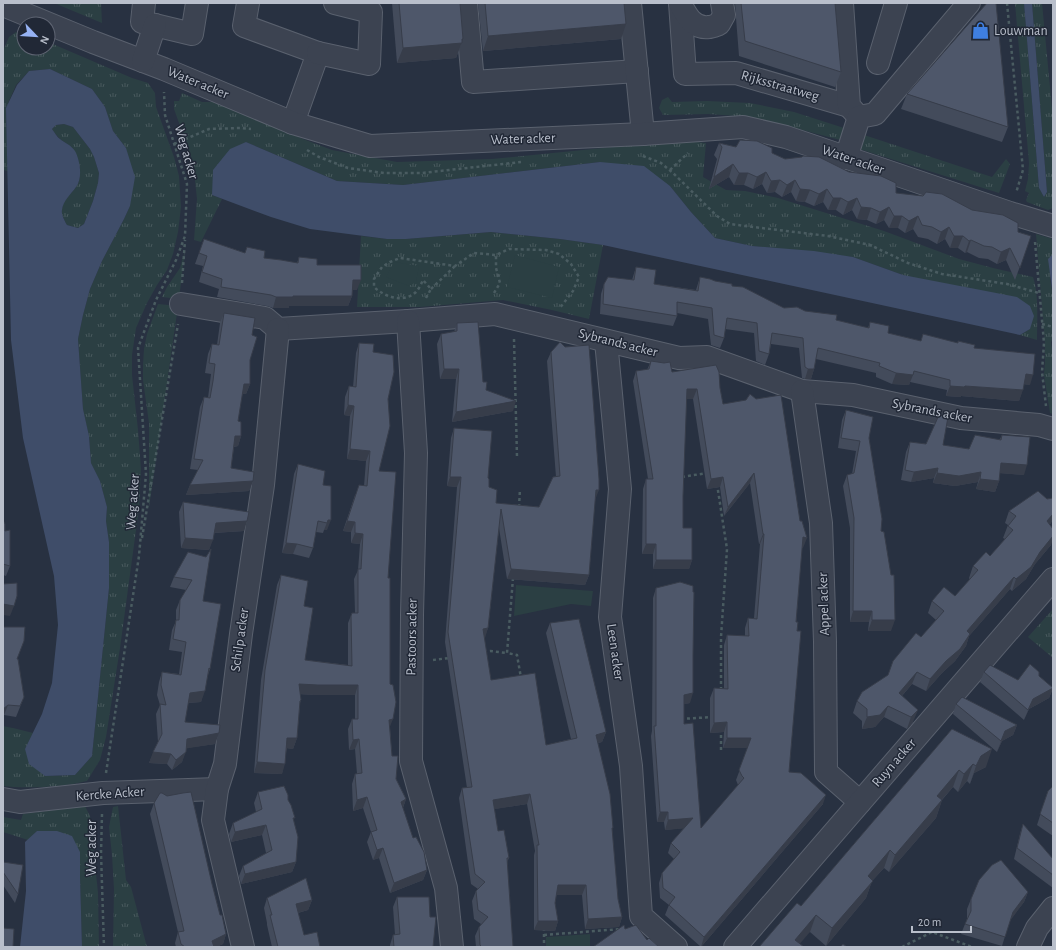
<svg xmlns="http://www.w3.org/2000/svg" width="1056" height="950" viewBox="0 0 1056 950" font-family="'Alegreya Sans',sans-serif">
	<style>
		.grass { fill: url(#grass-tufts) }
		.park { fill: #2b3f43 }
		.water { fill: #3f4d69; fill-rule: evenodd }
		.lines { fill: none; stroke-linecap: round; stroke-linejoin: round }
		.minor-casing { stroke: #5a616e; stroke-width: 24 }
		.path { stroke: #4a5c61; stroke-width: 2.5; stroke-dasharray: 3 3; stroke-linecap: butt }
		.minor { stroke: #3c4351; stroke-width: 22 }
		.wall { fill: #434b5b }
		.shaded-wall { fill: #373d4a }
		.building { fill: #4e576a; stroke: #373d4a }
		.labels { text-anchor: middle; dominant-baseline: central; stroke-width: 3; stroke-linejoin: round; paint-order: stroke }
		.poi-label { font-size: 14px; fill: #b9bfcb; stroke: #212836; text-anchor: start }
		.street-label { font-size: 14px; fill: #b9bfcb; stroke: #212836 }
	</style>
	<defs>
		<pattern id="grass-tufts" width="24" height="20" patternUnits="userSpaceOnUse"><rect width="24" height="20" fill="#2b3f43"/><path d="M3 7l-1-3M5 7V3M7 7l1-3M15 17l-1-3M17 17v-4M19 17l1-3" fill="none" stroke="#48595d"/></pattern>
	</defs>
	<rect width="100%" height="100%" fill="#283141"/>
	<g class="grass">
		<polygon points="54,3 101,3 102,23"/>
		<polygon points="1015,3 1024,3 1039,188 1044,197 1047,192 1032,3 1042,3 1053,119 1053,208 1048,210 1027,202 1026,200 1029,193 1025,191 1028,179 1029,163"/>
		<path d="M16,32L24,33V48H48V42L132,78L148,83L155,93L156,107L174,157L179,176L181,207L178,232L173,254L167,270L157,285L147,303L136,328L132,355V375L138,430L141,469L139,508L120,648L106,737L100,760L87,781C63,787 37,788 13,787V728L33,733L25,749L45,776L75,775L92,756L109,588V542L106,521L107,507L100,481L91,463L89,436L83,410L78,339L83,315L90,289L102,261L124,219L130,206L126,148L113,131L105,107L92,89L50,69L29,71L16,85L6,108L8,171L3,170V51L9,37Z"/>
		<path d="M182,93L202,102H214L303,139L332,150L397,162L492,159L623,146L689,141L706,143L703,177L726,190L745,191L778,198L884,231L959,259L993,268L1033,277C1039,294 1037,321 1037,340L1020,335L1030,329L903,275L853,257L752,246L715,238L691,212L670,186L600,162L403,185L337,181L246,142L212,195L222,199L201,242L194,240L197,199L193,162L174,109V101H179Z"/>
		<polygon points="668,97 672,102 707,101 750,103 794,112 844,128 840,140 780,124 749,117 709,114 663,115 659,108 662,100"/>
		<path d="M64,124L73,127L90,149L94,157L99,173L98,183L93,201L84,224L78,228L67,225C65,221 61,215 62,210C62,201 71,194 76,187C83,178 80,160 74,151C71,145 65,143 60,139C57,136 54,132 52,129L56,125Z"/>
		<polygon points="861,134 992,177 1006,159 1010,164 999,193 856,148"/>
		<polygon points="491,232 560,239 603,245 589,319 552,310 503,300 420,307 357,307 361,236 387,239 406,239"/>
		<polygon points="1036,234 1053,239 1053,256 1050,279 1053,296 1053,339 1051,342 1053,356 1053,414 1050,413 1044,375 1045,361 1045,343"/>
		<polygon points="185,250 179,299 162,297 167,287 180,268"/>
		<polygon points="158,304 178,306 149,507 149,423 143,380 143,365 144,349 147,334"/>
		<polygon points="1053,609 1053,658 1028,637"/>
		<polygon points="85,806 90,816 98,893 99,947 82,947 80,876 80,852 37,831 28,840 3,832 3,817 21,820 23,814"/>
		<polygon points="118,806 126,880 131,887 147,947 113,947 114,889 112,855 109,827 113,807"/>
	</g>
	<g class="park">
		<polygon points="515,255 559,267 552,298 507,287"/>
		<polygon points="394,262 419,266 416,282 409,286 386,277"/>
		<polygon points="516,585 593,591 591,606 571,604 514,616"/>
		<polygon points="3,726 13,728 13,787 3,786"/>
		<polygon points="590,934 590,947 546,947 546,937"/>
	</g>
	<g class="water">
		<polygon points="1024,3 1032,3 1047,192 1044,197 1039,188"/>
		<path d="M50,69L92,89L105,107L113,131L126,148L135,177L130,206L124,219L102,261L90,289L83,315L78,339L83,409L89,436L91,463L100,481L107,507L106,521L109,542V588L92,756L75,775L45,776L29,764L25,749L42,714L52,683L58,625L54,576L23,438L11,340L6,108L17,85L29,71ZM64,124L73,127L90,149L94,157L99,173L98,183L93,201L84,224L78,228L67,225C65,221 61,215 62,210C63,201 71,194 76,187C83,178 80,160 75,151C71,145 65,143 60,139C57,137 55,133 52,129L56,125Z"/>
		<polygon points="246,142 337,181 403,185 600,162 644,166 670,186 691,212 715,238 752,246 814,251 853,257 903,275 1017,297 1030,306 1034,316 1030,329 1020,335 603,245 560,239 491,232 406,239 387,239 310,229 271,217 212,195 213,170 230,149"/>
		<polygon points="1052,255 1053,256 1053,296 1048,259"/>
		<polygon points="37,831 57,831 72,836 80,852 80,876 82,947 20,947 26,891 25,842"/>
	</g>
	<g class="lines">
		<defs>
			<g id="minor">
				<polyline points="144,3 142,22 192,34 197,3"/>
				<polyline points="248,3 244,26 318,53 293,123"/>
				<polyline points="466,3 473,82 637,71"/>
				<polyline points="630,3 643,134"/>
				<polyline points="680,3 685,74 736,73 849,106"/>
				<path d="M680,3C686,15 693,29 709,27C712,27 716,25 719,24L724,15L722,3"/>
				<polyline points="842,3 849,106 858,116"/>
				<polyline points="3,5 93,42 164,69 293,123 370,146 643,134 743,127 786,137 1010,213 1053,226"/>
				<polyline points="318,53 369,64 371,12 335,3"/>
				<polyline points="143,61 155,25"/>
				<polyline points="878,63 896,3"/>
				<polyline points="846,158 859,117 875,114 969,3"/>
				<polyline points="181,304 265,318 278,329 408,321 495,314 679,358 707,357 802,391 853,395 961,418 1039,425 1053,429"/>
				<polyline points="408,321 416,453 412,615 411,761 446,888 452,947"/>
				<polyline points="606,341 620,489 610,617 631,766 641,916 676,947"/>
				<polyline points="802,391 821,523 825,642 826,772 860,802"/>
				<polyline points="3,799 20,802 103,793 217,789"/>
				<polyline points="243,947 213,820 217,789 225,764 241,634 263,485 278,329"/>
				<polyline points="735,947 1053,579"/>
				<polyline points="1028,947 1037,928 1053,908"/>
			</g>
		</defs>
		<use href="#minor" class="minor-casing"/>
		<g class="path">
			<polyline points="1007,3 1023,170 1016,193"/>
			<polyline points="174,144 209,129 240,128 251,129"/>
			<polyline points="307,150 319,157 348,168 384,173 422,173 521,162"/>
			<polyline points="643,156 661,163 673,173 717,216 730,224 745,226 828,236 870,245 908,263 942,274 1007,284 1039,293"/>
			<polyline points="670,170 688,153"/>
			<polyline points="1035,242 1044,343 1042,372 1046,406"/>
			<polyline points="182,283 185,240"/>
			<polyline points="431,289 455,266"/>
			<polyline points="494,293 500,283 496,268 496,255"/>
			<path d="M426,298L431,289L423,280C421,284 419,289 416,292C404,303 386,298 374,287V279L382,267L390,262L400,258L455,266L474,253L496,255L509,249L546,250L559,254L571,264L579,277L573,291L559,309"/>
			<polyline points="1042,324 1053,327"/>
			<polyline points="514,339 517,457"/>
			<polyline points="682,477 707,473"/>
			<polyline points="717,484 727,549 721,637 721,690"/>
			<polyline points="519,507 520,489"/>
			<polyline points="142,538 178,324"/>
			<polyline points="513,578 507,653 517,655 521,678"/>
			<polyline points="484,652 490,651 507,653"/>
			<polyline points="433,660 449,658"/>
			<polyline points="681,719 712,717"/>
			<polyline points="721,750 721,730"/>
			<polyline points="106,773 139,556 146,474 138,348 156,300 176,260 185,236 187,184 165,115 164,92"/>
			<polyline points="102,814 101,853 104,947"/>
			<polyline points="544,928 544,947"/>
			<polyline points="544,935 621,929"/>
			<polyline points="902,947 932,932 972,947"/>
		</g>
		<use href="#minor" class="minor"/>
	</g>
	<g class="wall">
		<polygon points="392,3 460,3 463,39 456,58 397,63"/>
		<polygon points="478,3 624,3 621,39 483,51"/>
		<polygon points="735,3 835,3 841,72 835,87 739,56 736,18 736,13"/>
		<polygon points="907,94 1008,127 1002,142 901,109"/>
		<polygon points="719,143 736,147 772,153 785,159 849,172 896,193 972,210 1018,232 1031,236 1015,280 1006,260 997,264 988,259 979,258 967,252 965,253 958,248 950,248 945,239 937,244 928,239 918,237 913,229 905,233 898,228 889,228 884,220 876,224 867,220 857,219 852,210 843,215 836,210 828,210 823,202 814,206 805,202 796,201 791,192 782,197 775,192 767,193 762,184 753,189 744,185 734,185 729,177 709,189 717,159 714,155"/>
		<polygon points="204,239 245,253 247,247 264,258 297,263 299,257 317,265 357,290 352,290 352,296 348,306 289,306 289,308 273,308 267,306 217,297 219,289 199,282 203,266 195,264"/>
		<polygon points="636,267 654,284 696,290 700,277 732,286 784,308 805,311 836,320 868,328 870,322 888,333 921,341 923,334 974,348 1030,385 1024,384 1019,401 961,396 961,397 946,396 947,390 910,382 909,385 892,384 876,377 876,373 816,359 814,369 811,379 805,379 802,378 799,348 771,344 769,354 765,365 756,361 754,333 725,329 724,338 720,348 711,345 708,319 677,313 677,316 673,326 600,314 601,294 604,284 632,280"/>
		<polygon points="224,313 252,335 250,360 250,384 246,394 242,394 238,421 241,436 238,446 234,447 231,468 253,481 249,491 186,495 190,485 198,470 190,469 200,407 204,397 208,398 211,374 205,373 208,354 212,344 217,345 220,323"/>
		<polygon points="457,323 486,390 513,411 452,422 456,379 440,379 437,344 441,334 454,332"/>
		<polygon points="359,343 373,352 388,399 379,471 388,578 390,728 392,756 396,779 406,799 403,808 413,838 427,870 423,880 390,893 379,858 373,860 367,842 371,832 363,808 353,811 352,784 355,774 357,774 355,749 349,750 348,729 352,719 355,719 355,695 314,695 300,694 301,700 300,703 297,738 293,749 287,748 282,774 254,773 261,680 277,585 281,575 304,606 305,660 348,665 348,623 352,613 355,613 354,579 358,570 360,544 351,543 351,532 343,531 355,495 364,486 366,461 347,459 350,416 344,415 345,397 349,386 353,387 356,353"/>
		<polygon points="551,352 595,500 589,575 585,585 507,579 499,528 488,628 484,638 491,680 546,745 571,739 546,633 550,623 606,732 602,742 598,743 612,831 618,899 622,917 619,927 585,929 582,895 556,895 555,903 558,921 555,931 534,930 534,855 535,851 527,804 494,809 498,831 509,858 507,862 513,947 476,947 475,936 479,927 481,924 474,919 472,901 476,891 478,889 471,884 459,798 462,788 467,788 445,642 457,487 447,486 451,438 454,428 488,478 489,487 496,503 539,507 556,477 547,361"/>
		<polygon points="651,361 672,372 720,388 723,404 803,548 802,548 796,622 797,631 789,772 823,804 701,947 665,915 669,905 660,898 659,883 662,873 674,859 668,853 671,843 684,828 665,830 664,822 657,822 651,736 652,731 653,598 656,588 690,703 684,704 684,724 701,828 738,785 736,780 748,748 723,748 724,732 710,733 710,698 714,688 724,689 724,645 727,635 745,636 745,628 748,618 754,618 760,544 759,544 750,483 724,516 720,487 707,489 693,399 686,399 683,496 683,528 692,560 689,569 653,569 653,554 642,554 643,489 646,479 648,479 633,381 636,371 647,370"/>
		<polygon points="846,410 869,438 881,531 891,631 868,631 869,622 850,622 850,528 843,486 847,475 852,474 856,451 838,448 842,420"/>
		<polygon points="1002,435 1024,475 1000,473 999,481 995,492 976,489 978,482 955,486 933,483 934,478 911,482 901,480 906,452 910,442 926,444 943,445 969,449 1000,439"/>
		<polygon points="298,464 323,485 331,486 327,530 324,530 323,533 316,532 313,548 309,558 293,554 282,553 294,474"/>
		<polygon points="1053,498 1053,518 1051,523 1050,524 1051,545 1035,564 1026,579 1012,591 1010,589 969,636 966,646 955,661 942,673 926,691 912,684 902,696 913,722 907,729 884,717 875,727 862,729 862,721 853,713 857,701 887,676 936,620 928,613 932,601 955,596 970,580 969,578 973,566 990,556 1005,539 1003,538 1008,525 1005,523 1009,511 1047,499"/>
		<polygon points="183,502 244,531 214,533 209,550 181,548 179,512"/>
		<polygon points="3,520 10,566 6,576 3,575"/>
		<polygon points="188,552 203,601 210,669 208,675 201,702 188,703 185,722 219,733 215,744 186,748 182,762 172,770 167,764 149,763 158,742 156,714 160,705 157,695 159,682 162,672 179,674 182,652 169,650 172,630 176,621 176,610 180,600 186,590 170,587 174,577"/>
		<polygon points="3,627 17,659 24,697 16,717 4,715 3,716"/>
		<polygon points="984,672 1018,680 1039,676 1053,688 1049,698 1029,709 1024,720 980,682"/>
		<polygon points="956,704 1017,725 1013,735 1002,741 997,752 953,714"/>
		<polygon points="952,729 986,767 974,773 970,784 967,781 958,792 953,787 942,800 936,818 889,872 884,868 872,881 866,898 826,946 810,932 759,947 801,906"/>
		<polygon points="1053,786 1053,836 1037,825 1048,791"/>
		<polygon points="258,792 288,800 294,821 296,862 292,872 241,884 239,876 243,866 266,853 262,835 231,842 229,834 233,823 256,812 254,803"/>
		<polygon points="154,803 212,884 220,915 226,934 223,944 216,947 176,947 175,943 178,932 150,814"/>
		<polygon points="1023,824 1053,859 1053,888 1014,859 1020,834"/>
		<polygon points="3,862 18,894 15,903 3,885"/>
		<polygon points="1028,892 1024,902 1010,920 1002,946 961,934 967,919 967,909 971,899"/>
		<polygon points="397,897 433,947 390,947 390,945 393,935 395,935 393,907"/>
		<polygon points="267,898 312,900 308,910 298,913 304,935 320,947 272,947 267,925 267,923 264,908"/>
	</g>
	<g class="shaded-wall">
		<polygon points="626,24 621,39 483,51 488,36"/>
		<polygon points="463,39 456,58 397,63 403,48"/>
		<polygon points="733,164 729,177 709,189 714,177"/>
		<polygon points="766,172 762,184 753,189 757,177"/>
		<polygon points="739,173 748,173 744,185 734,185"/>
		<polygon points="780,180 775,192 767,193 771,181"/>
		<polygon points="795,180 791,192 782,197 787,185"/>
		<polygon points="800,189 810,190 805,202 796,201"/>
		<polygon points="827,189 823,202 814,206 819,194"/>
		<polygon points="833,198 841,198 836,210 828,210"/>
		<polygon points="857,198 852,210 843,215 848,202"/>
		<polygon points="861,207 871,208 867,220 857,219"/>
		<polygon points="889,207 884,220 876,224 880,212"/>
		<polygon points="894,216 902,216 898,228 889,228"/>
		<polygon points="918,216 913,229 905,233 909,221"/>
		<polygon points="949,227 945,239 937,244 941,232"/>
		<polygon points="954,236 963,236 958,248 950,248"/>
		<polygon points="971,240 967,252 965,253 969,241"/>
		<polygon points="1010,248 1006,260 997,264 1001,252"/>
		<polygon points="353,280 361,280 357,290 349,290"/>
		<polygon points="293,296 352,296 348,306 289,306 289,308 273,308 276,297"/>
		<polygon points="444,369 459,369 456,379 440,379"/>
		<polygon points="808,369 814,369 811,379 805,379"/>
		<polygon points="896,373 913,375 909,385 892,384"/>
		<polygon points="1026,374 1033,375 1030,385 1022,384"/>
		<polygon points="244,384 250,384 246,394 240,394"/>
		<polygon points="950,386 965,386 1023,390 1019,401 961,396 961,397 946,396"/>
		<polygon points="687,389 697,389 693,399 683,399"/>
		<polygon points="516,401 513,411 452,422 456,412"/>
		<polygon points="348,405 354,406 350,416 344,415"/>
		<polygon points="235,436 241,436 238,446 232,447"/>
		<polygon points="350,449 370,451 366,461 347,459"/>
		<polygon points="1001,463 1027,465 1024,475 997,473"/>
		<polygon points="938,468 934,478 911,482 914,472"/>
		<polygon points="981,472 978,482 955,486 933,483 937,473"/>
		<polygon points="754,473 750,483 724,516 728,507"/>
		<polygon points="450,477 461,477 457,487 447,486"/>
		<polygon points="723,477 720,487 707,489 711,479"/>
		<polygon points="980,479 999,481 995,492 976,489"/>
		<polygon points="253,481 249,491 186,495 190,485"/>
		<polygon points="596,490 599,490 595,500"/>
		<polygon points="1053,514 1053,518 1051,523 1042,533 1047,521"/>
		<polygon points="328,520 331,520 327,530 324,530"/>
		<polygon points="247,521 244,531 212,533 216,523"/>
		<polygon points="347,521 355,522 351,532 343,531"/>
		<polygon points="355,533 363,534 360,544 351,543"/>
		<polygon points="763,534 764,534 760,544 759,544"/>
		<polygon points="1053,536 1053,540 1051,545 1035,564 1026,579 1012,591 1016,579"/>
		<polygon points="803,537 807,538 803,548 799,547"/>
		<polygon points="185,538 213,540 209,550 181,548"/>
		<polygon points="286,543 297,544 293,554 282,553"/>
		<polygon points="646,544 656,544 653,554 642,554"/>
		<polygon points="656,560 692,560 689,569 653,569"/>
		<polygon points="511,569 589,575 585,585 507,579"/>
		<polygon points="1014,577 1010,589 969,636 966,646 955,661 942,673 926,691 930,679 967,631"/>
		<polygon points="3,604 14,606 10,616 3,615"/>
		<polygon points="853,611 872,611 869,622 850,622"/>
		<polygon points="872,620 895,620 891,631 868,631"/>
		<polygon points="488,628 485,638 480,639 483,629"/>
		<polygon points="917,672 912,684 894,705 899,693"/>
		<polygon points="299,684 358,685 355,695 314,695 295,694"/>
		<polygon points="1053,688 1049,698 1029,709 1024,720 1033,699"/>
		<polygon points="205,691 201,702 186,703 190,693"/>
		<polygon points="693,693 690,703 680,705 684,695"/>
		<polygon points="8,705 4,715 3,716 3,709"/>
		<polygon points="888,706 884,717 875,727 862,729 867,717"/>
		<polygon points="918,710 913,722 907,729 911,717"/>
		<polygon points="393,719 389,729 389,720"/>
		<polygon points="727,722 724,732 710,733 714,723"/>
		<polygon points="1017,725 1013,735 1002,741 997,752 1005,731"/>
		<polygon points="606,732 602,742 592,744 596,735"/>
		<polygon points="219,733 215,744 183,749 187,739"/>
		<polygon points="287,738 297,738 293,749 284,748"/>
		<polygon points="727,738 751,738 748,748 723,748"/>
		<polygon points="359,739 355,749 349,750 353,740"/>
		<polygon points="992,749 986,767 974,773 970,784 976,766 981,756"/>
		<polygon points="153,752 171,754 167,764 149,763"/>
		<polygon points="186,752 182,762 172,770 176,760"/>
		<polygon points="257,762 285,764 282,774 254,773"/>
		<polygon points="973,764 967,781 958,792 964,774"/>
		<polygon points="959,770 953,787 930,813 937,796"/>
		<polygon points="530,794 527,804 489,810 493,800"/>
		<polygon points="826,795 823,804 701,947 704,937"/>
		<polygon points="367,797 363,808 353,811 357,800"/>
		<polygon points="406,799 402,810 401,802"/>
		<polygon points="942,800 936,818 889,872 895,855"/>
		<polygon points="660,812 668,812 664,822 657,822"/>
		<polygon points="693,818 690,828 665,830 668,820"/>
		<polygon points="266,825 262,835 231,842 235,832"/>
		<polygon points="383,848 379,858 373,860 377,850"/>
		<polygon points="890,850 884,868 872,881 866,898 826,946 832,928 868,876"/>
		<polygon points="296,862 292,872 241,884 245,874"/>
		<polygon points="427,870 423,880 390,893 394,883"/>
		<polygon points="558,885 586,885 582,895 555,895"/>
		<polygon points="1028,892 1024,902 1010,921 1013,912"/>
		<polygon points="312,900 308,910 293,914 296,904"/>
		<polygon points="816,915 810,932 797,947 795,940"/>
		<polygon points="622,917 619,927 585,929 588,919"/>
		<polygon points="538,921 558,921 555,931 534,930"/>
		<polygon points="226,934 223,944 216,947 210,947 212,941"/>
	</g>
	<g class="building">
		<polygon points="399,3 460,3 463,39 462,39 462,43 403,48"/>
		<polygon points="485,3 624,3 626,24 488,36"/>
		<polygon points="741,3 835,3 841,72 745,41"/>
		<polygon points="987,3 996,3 1008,127 907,94"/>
		<polygon points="740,140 757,141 772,148 772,153 785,159 802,157 803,156 819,157 849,172 881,176 896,183 896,193 923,196 926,192 942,194 972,210 1003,215 1018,223 1018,232 1031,236 1020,268 1010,248 1001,252 992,247 984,246 971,240 969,241 963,236 954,236 949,227 941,232 932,227 922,225 918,216 909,221 902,216 894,216 889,207 880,212 871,208 861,207 857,198 848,202 841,198 833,198 827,189 819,194 810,190 800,189 795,180 787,185 780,180 771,181 766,172 757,177 748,173 739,173 733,164 714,177 722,147 719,143 736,147"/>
		<polygon points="204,239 245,253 247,247 265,251 264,258 281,260 298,263 299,257 317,259 317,265 361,265 361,280 353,280 352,296 293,296 293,297 276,297 271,295 221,287 222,279 202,272 207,256 199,253"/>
		<polygon points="636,267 656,270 654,284 698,291 700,277 710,279 715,281 732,284 732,286 743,287 784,308 797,307 805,311 837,315 836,320 869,328 870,322 889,326 888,333 921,341 923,334 958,343 958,341 975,345 974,348 1035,354 1033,375 1026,374 1023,390 965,386 964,387 950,386 950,380 914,371 913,375 896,373 879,366 880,363 818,348 814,369 808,369 805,367 803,338 772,333 769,354 759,351 757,323 727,318 724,338 714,335 712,308 677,302 677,316 603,304 604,284 608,277 634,280"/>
		<polygon points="224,313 255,318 252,335 257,337 250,360 250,384 244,384 238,421 241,422 241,436 235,436 231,468 254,472 253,481 190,485 203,460 194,459 204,397 210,398 213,381 215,364 209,363 212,344 219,345"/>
		<polygon points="478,322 483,382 487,382 486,390 516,401 456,412 459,369 444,369 441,334 457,331 457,323"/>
		<polygon points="560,342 565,347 589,345 599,479 599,490 596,490 589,575 511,569 501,509 488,628 483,629 491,680 535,673 546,745 577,738 550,623 579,619 606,732 596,735 610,794 613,828 612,828 618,899 622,917 588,919 586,885 558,885 555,903 558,921 538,921 537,845 539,845 530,794 493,800 498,831 504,830 509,858 507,858 513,947 482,947 480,945 479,927 488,917 478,910 476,891 485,882 475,874 462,788 472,787 448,632 461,477 450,477 454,428 492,431 488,478 489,479 489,487 497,490 496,503 539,507 553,477 560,476 551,352"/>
		<polygon points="359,343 374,344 373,352 393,355 394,372 388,399 390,426 379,471 396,472 388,578 390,578 390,684 393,685 396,702 393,719 389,720 392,756 398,756 396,779 406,799 401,802 413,838 416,837 424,852 427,870 394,883 383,848 377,850 371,832 377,830 367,797 357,800 355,774 362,773 359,739 353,740 352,719 358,719 358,685 318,685 299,684 301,700 300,701 297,738 287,738 285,764 257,762 265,670 281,575 308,581 304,606 313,608 305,660 352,666 351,616 352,613 358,613 358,569 361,569 363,534 355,533 355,522 347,521 359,485 367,486 370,451 350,449 354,406 348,405 349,386 356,387"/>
		<polygon points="651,361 664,363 670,362 672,372 716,365 719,372 720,388 723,404 746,400 750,394 756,399 781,395 800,521 802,521 807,538 803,537 796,622 798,622 797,631 801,631 789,772 801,773 826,795 704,937 669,905 675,897 663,888 662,873 680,852 671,843 693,818 668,820 668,812 660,812 654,726 656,726 656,588 680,582 693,586 693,592 694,592 693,655 693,693 684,695 684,724 693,723 701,828 744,778 742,776 739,770 751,738 727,738 727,722 714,723 714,688 728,689 727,635 749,636 748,618 757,619 764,534 763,534 754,473 728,507 723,477 711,479 697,389 687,389 683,496 683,528 692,528 692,560 656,560 656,544 646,544 646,479 653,479 636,371 649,369"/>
		<polygon points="846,410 873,417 869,438 882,519 881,531 884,532 891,575 894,575 895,620 872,620 872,611 853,611 854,518 847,475 854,473 860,441 841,438"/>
		<polygon points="939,415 948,417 943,445 969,449 975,435 1001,440 1002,435 1030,437 1027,465 1001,463 999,481 980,479 981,472 959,476 937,473 938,468 914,472 905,470 910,442 926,444"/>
		<polygon points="298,464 325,471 323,485 331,486 331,520 328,520 327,523 318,521 313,548 297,544 286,543"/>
		<polygon points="1038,491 1047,499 1053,498 1053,514 1047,521 1053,529 1053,536 1040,552 1031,567 1016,579 1014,577 967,631 970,634 960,649 946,661 930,679 917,672 899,693 918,710 911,717 888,706 880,715 867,717 867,709 857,701 862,692 888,675 893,661 916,633 921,637 944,611 932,601 944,587 955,596 978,570 973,566 986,552 990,556 1013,530 1008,526 1016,516 1009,511"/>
		<polygon points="183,502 249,512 247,521 216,523 213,540 185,538"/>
		<polygon points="3,520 5,524 5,531 10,530 10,566 3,564"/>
		<polygon points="211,549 203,601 221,604 210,669 209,668 205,691 190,693 185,722 220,725 219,733 187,739 186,752 176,760 171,754 153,752 162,734 160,704 166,705 161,685 162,672 181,675 186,642 173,639 176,620 179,620 180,600 192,580 174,577 188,552 206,557"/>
		<polygon points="17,583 17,596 14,606 3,604 3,584"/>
		<polygon points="3,627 25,627 24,641 17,659 18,659 24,697 20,706 8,705 3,709"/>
		<polygon points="1030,664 1039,672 1039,676 1053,688 1033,699 1028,710 984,672 990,665 1018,680"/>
		<polygon points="962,697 1017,725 1005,731 1001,741 956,704"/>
		<polygon points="952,729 992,749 981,756 976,766 973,764 964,774 959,770 937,796 942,800 895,855 890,850 868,876 873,881 832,928 816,915 795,940 804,947 759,947 797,903 801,906"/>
		<polygon points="284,786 288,795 288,800 291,805 295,818 293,818 298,837 296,862 245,874 243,866 272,850 266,825 235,832 233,823 262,809 258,792"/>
		<polygon points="1053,786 1053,823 1040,814 1048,791"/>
		<polygon points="191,792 212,884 220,915 222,915 226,934 212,941 214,947 185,947 181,944 178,932 184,931 154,803 160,793 162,793 167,796 183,793"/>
		<polygon points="1023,824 1053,859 1053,875 1017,848"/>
		<polygon points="1001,860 1028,892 1013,912 1005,937 965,924 971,911 971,899 979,880 992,865"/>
		<polygon points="3,862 23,865 18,894 3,872"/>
		<polygon points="306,878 312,900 296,904 304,935 317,932 320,947 278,947 270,915 272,915 267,898"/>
		<polygon points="397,897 429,897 430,917 436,917 433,947 394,947 393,935 400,934"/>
		<polygon points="624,925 625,929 636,925 647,940 649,938 659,947 593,947"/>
		<polygon points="3,928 14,929 13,947 3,947"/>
		<polygon points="843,944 847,947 840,947"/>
	</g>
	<defs>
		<symbol id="shop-bare" viewBox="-9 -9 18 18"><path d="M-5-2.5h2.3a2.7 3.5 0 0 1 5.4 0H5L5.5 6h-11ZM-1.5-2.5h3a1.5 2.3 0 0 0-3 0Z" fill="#3f7fe0" stroke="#212836" stroke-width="2.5" paint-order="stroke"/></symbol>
	</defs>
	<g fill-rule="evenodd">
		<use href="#shop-bare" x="968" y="18" width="25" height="25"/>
	</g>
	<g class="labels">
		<g class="poi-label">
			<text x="994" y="31">Louwman</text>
		</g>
		<g class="street-label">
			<text transform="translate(198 83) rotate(22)">Water acker</text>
			<text transform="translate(780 86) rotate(16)">Rijksstraatweg</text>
			<text transform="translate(523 139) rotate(-2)">Water acker</text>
			<text transform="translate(186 152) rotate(74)">Weg acker</text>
			<text transform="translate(853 160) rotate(19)">Water acker</text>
			<text transform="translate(618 343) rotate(14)">Sybrands acker</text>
			<text transform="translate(932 411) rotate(11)">Sybrands acker</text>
			<text transform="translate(133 502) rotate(-86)">Weg acker</text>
			<text transform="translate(824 604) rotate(-92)">Appel acker</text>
			<text transform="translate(412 637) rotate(-89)">Pastoors acker</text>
			<text transform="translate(240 640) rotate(-82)">Schilp acker</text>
			<text transform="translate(615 652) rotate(82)">Leen acker</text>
			<text transform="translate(894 763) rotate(-49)">Ruyn acker</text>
			<text transform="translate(110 794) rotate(-4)">Kercke Acker</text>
			<text transform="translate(92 848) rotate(-90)">Weg acker</text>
		</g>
	</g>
	<rect width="1056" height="950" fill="none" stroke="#b9bfcb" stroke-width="8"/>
	<g transform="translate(36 36) rotate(115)"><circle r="19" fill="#212836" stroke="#5e6472"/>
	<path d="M0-3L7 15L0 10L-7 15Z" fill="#96b2f3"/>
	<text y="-6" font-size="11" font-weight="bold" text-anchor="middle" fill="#b9bfcb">N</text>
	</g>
	<path d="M912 926v6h59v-6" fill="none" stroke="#b9bfcb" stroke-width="2"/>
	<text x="918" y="926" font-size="12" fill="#b9bfcb" stroke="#212836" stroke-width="3" paint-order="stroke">20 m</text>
</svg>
